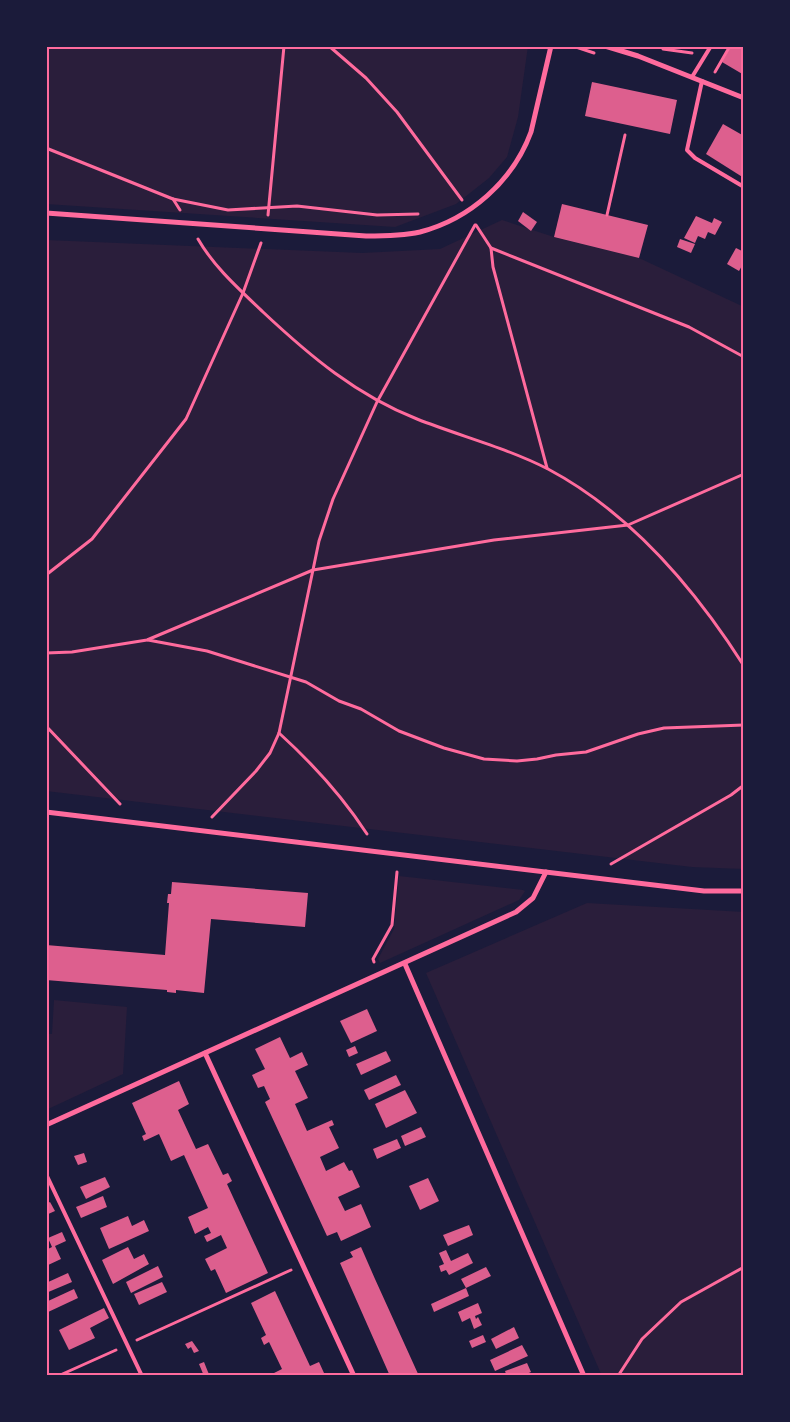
<svg xmlns="http://www.w3.org/2000/svg" width="790" height="1422" viewBox="0 0 790 1422" font-family="'Roboto Condensed',sans-serif">
	<style>
		.green { fill: #2a1e3b }
		.building { fill: #dd5f8e }
		.lines { fill: none; stroke-linecap: round; stroke-linejoin: round }
		.path { stroke: #ff6b9d; stroke-width: 3 }
		.service { stroke: #ff6b9d; stroke-width: 4 }
		.minor { stroke: #ff6b9d; stroke-width: 5 }
		.neatline { fill: none; stroke: #ff6b9d; stroke-width: 2 }
	</style>
	<rect width="100%" height="100%" fill="#1b1b3a"/>
	<g class="green">
		<polygon points="46,46 528,46 518,117 507,157 489,178 456,204 395,227 46,204"/>
		<polygon points="502,220 554,237 639,258 744,307 744,869 692,867 46,791 46,240 362,253 440,249"/>
		<polygon points="399,876 523,890 525,891 519,900 380,963 378,959 394,929"/>
		<polygon points="587,903 744,912 744,1376 602,1376 426,973"/>
		<polygon points="54,1000 127,1007 123,1074 46,1110 46,1034 52,1034"/>
	</g>
	<g class="building">
		<polygon points="731,46 744,46 744,75 722,62"/>
		<polygon points="592,82 677,100 670,134 585,116"/>
		<polygon points="723,124 744,136 744,178 706,154"/>
		<polygon points="562,204 648,225 639,258 554,237"/>
		<polygon points="523,212 537,222 531,231 518,221"/>
		<polygon points="696,216 712,223 714,218 722,222 715,235 708,232 705,239 698,236 695,243 684,238"/>
		<polygon points="680,239 695,244 691,253 677,247"/>
		<polygon points="736,248 744,252 744,262 739,271 727,264"/>
		<polygon points="172,882 308,893 305,927 211,919 204,993 176,990 176,993 167,992 167,990 46,980 46,945 165,955 169,903 167,903 168,894 171,894"/>
		<polygon points="367,1009 377,1031 351,1043 340,1021"/>
		<polygon points="280,1037 290,1058 302,1052 308,1065 295,1071 308,1098 295,1104 307,1131 332,1120 334,1125 329,1127 339,1148 320,1157 326,1171 344,1162 349,1171 352,1170 360,1187 338,1197 345,1211 361,1204 371,1227 341,1241 337,1232 327,1236 265,1102 270,1099 264,1086 258,1088 252,1075 265,1069 255,1049"/>
		<polygon points="355,1046 358,1053 349,1057 346,1050"/>
		<polygon points="386,1051 391,1061 361,1075 356,1064"/>
		<polygon points="396,1075 401,1085 369,1100 364,1090"/>
		<polygon points="179,1081 189,1104 178,1110 196,1149 208,1144 223,1175 228,1173 232,1181 227,1184 268,1273 226,1293 215,1269 211,1271 205,1259 227,1248 221,1235 207,1242 204,1236 211,1233 208,1227 195,1234 188,1217 208,1208 184,1155 171,1161 159,1134 144,1141 142,1136 146,1134 132,1103"/>
		<polygon points="405,1090 417,1113 386,1128 375,1104"/>
		<polygon points="421,1127 426,1137 405,1146 401,1136"/>
		<polygon points="397,1139 401,1148 377,1159 373,1149"/>
		<polygon points="84,1153 87,1162 78,1165 74,1156"/>
		<polygon points="105,1177 110,1187 86,1199 80,1187"/>
		<polygon points="428,1178 439,1201 420,1210 409,1186"/>
		<polygon points="103,1196 107,1207 81,1218 76,1207"/>
		<polygon points="50,1202 55,1211 46,1215 46,1204"/>
		<polygon points="128,1216 132,1226 144,1220 149,1231 109,1249 100,1228"/>
		<polygon points="469,1225 473,1235 448,1246 443,1235"/>
		<polygon points="62,1232 66,1241 55,1246 61,1259 46,1266 46,1250 52,1247 48,1238"/>
		<polygon points="128,1247 134,1259 144,1254 149,1264 113,1284 102,1260"/>
		<polygon points="361,1247 375,1279 419,1376 390,1376 340,1263 353,1257 350,1252"/>
		<polygon points="446,1250 451,1261 468,1253 473,1263 449,1275 446,1270 441,1272 439,1266 444,1264 439,1253"/>
		<polygon points="158,1266 163,1277 131,1293 126,1282"/>
		<polygon points="486,1267 491,1276 466,1288 469,1296 434,1312 431,1304 466,1288 461,1279"/>
		<polygon points="68,1273 72,1282 46,1293 46,1283"/>
		<polygon points="162,1282 167,1292 139,1305 134,1294"/>
		<polygon points="74,1289 78,1298 46,1313 46,1302"/>
		<polygon points="275,1291 310,1366 319,1362 324,1373 317,1376 268,1376 282,1369 269,1342 264,1345 261,1338 266,1335 251,1303"/>
		<polygon points="478,1303 482,1313 475,1316 476,1319 478,1317 482,1325 474,1329 470,1318 462,1322 458,1312"/>
		<polygon points="104,1308 109,1318 90,1328 95,1338 69,1350 59,1330"/>
		<polygon points="514,1327 519,1338 496,1349 491,1339"/>
		<polygon points="483,1335 486,1342 472,1348 469,1341"/>
		<polygon points="192,1341 199,1351 194,1353 191,1347 188,1349 185,1344"/>
		<polygon points="522,1345 528,1356 495,1371 490,1360"/>
		<polygon points="204,1362 208,1372 210,1376 204,1376 199,1364"/>
		<polygon points="527,1363 531,1372 522,1376 501,1376 506,1374 505,1371"/>
	</g>
	<g class="lines">
		<g class="path">
			<polyline points="329,46 366,78 397,112 462,200"/>
			<polyline points="573,46 594,53"/>
			<polyline points="663,49 692,53"/>
			<polyline points="715,72 730,46"/>
			<polyline points="46,148 173,199 180,210"/>
			<polyline points="173,199 228,210 297,206 377,215 418,214"/>
			<polyline points="268,215 284,46"/>
			<polyline points="607,215 625,135"/>
			<polyline points="476,225 491,248 689,327 744,357"/>
			<path d="M198,239C214,267 239,289 263,312C310,356 356,395 417,419C460,436 507,448 548,469C629,512 695,589 744,666"/>
			<polyline points="491,248 493,267 547,468"/>
			<polyline points="46,575 92,539 186,419 243,293 261,243"/>
			<polyline points="148,640 207,651 306,682 339,701 361,709 399,731 444,748 484,759 517,761 537,759 556,755 586,752 638,734 664,728 744,725"/>
			<polyline points="46,653 72,652 147,640 313,570 494,540 628,525 744,474"/>
			<polyline points="46,726 120,804"/>
			<path d="M279,733C312,763 343,797 367,834"/>
			<polyline points="212,817 256,771 270,753 279,733 319,541 333,499 377,402 475,225"/>
			<polyline points="611,864 731,795 744,785"/>
			<polyline points="374,962 373,959 392,925 397,872"/>
			<polyline points="137,1340 291,1270"/>
			<polyline points="58,1376 116,1350"/>
			<polyline points="618,1376 642,1339 681,1302 744,1267"/>
		</g>
		<g class="service">
			<polyline points="692,77 711,46"/>
			<polyline points="702,81 687,150 695,158 744,187"/>
			<polyline points="46,1174 142,1376"/>
		</g>
		<g class="minor">
			<polyline points="605,46 638,56 744,98"/>
			<path d="M46,213L366,236C383,236 402,236 420,232C470,219 513,181 531,132L551,46"/>
			<polyline points="46,812 704,891 744,891"/>
			<polyline points="405,964 584,1376"/>
			<polyline points="205,1053 354,1376"/>
			<polyline points="46,1125 516,912 533,898 546,872"/>
		</g>
	</g>
	<rect width="790" height="1422" fill="none" stroke="#1b1b3a" stroke-width="95"/>
	<rect x="48" y="48" width="694" height="1326" class="neatline"/>
</svg>
